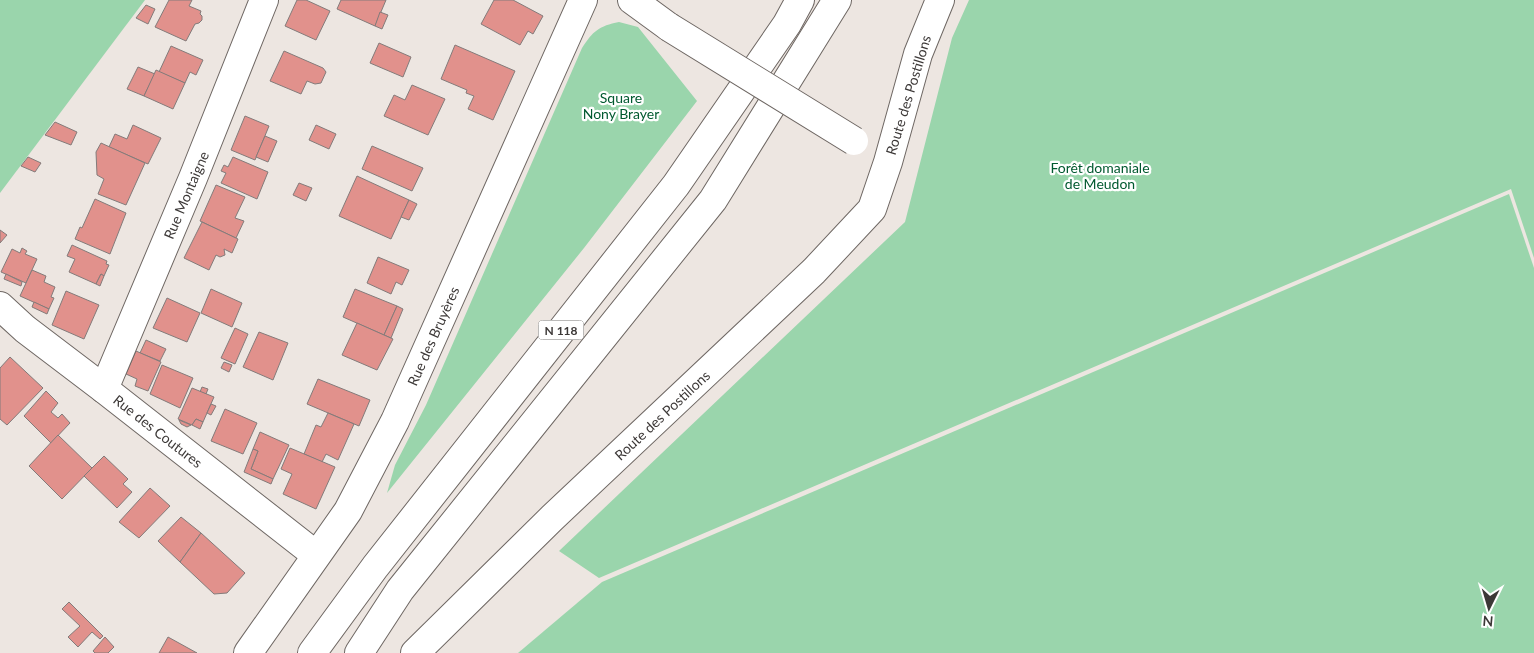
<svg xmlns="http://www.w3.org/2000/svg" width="1534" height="653" viewBox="0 0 1534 653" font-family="Lato,sans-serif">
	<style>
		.green { fill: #9ad5ac }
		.building { fill: #e1918c; stroke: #837b7a }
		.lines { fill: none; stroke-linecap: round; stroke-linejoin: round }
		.street-casing { stroke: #6e6763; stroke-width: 30 }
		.secondary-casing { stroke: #6e6763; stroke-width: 30 }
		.highway-casing { stroke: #6e6763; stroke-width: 30 }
		.street { stroke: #fff; stroke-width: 28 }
		.secondary { stroke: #fff; stroke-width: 28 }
		.highway { stroke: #fff; stroke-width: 28 }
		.street-bridge-casing { stroke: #6e6763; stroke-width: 30; stroke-linecap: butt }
		.street-bridge { stroke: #fff; stroke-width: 28 }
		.labels { text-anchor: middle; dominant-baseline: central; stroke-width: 4.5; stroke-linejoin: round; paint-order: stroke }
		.shield { fill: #fff; stroke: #767473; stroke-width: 1 }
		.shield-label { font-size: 12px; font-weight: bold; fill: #3c3837 }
		.street-label { font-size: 14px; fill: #3c3837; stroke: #fff }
		.park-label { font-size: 14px; fill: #00592f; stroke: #fff }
	</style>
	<rect width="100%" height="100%" fill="#ede6e1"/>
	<g class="green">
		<polygon points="0,0 145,0 0,193"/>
		<polygon points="969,0 1534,0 1534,258 1511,189 599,578 559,551 905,222 952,38"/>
		<path d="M619,22L638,27L697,101L584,248L387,493L395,465L426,405L582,48C593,31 599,26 619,22Z"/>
		<polygon points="1509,194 1534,268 1534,653 518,653 602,582"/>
	</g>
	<g class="building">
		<polygon points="169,0 192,0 189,6 201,11 200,14 202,16 202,20 199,23 195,24 186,41 155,27"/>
		<polygon points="297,0 306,0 330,11 316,40 285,26"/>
		<polygon points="341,0 386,0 375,26 337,9"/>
		<polygon points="494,0 513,0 543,16 533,34 528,31 520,45 481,24"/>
		<polygon points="146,5 155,9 148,24 136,18"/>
		<polygon points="380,12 388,15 382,29 375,26"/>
		<polygon points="379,43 411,57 403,77 370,63"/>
		<polygon points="455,45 515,71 493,120 468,109 474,96 466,93 467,90 441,79"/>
		<polygon points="171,46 203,60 196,75 190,72 185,83 159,72"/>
		<polygon points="284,51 323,68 326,72 321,83 315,84 307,81 301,94 270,81"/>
		<polygon points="138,67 155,74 144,96 127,89"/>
		<polygon points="156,70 185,83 173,109 144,96"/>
		<polygon points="412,85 445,99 428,135 384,116 394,95 405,100"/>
		<polygon points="245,116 269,126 255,160 231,150"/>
		<polygon points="55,122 77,132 71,145 45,135"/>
		<polygon points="133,125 161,138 148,164 109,147 115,134 127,139"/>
		<polygon points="316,125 336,134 329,149 309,140"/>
		<polygon points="265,136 277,141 268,162 256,157"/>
		<polygon points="101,143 145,163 126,205 98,194 104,179 97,175 96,152"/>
		<polygon points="372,146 423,168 412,191 362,169"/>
		<polygon points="28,157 41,163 35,172 21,166"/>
		<polygon points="233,157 268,172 257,199 221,183 226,173 221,171 224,165 228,167"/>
		<polygon points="357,176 409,200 391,239 339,216"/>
		<polygon points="299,183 312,188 306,201 293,195"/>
		<polygon points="216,185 245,197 235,218 244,221 236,238 200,221"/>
		<polygon points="95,199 126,213 110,254 75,239 80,227 82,228"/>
		<polygon points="409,200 417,204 409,220 401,217"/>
		<polygon points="202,222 238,239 232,253 224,249 225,255 220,257 216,255 209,270 184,258"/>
		<polygon points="0,230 7,235 0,243"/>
		<polygon points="72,245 107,261 106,264 109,265 104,276 101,274 96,284 69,272 75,259 67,256"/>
		<polygon points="22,248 27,251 25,254 37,259 26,283 1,272 12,249 20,253"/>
		<polygon points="378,257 409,270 402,285 396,282 391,294 367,283"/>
		<polygon points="32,270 46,276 44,282 55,287 51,297 54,298 49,309 20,296"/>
		<polygon points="6,274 22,282 21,286 4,279"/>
		<polygon points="101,274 104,276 100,286 96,284"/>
		<polygon points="211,289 242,303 232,327 201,313"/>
		<polygon points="355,289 397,306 384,335 343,317"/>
		<polygon points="66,291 99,305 84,339 52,325"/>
		<polygon points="167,298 200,313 187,342 153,328"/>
		<polygon points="34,302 49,309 47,314 32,307"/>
		<polygon points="397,306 403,309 391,338 384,335"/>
		<polygon points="357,323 393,339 377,370 342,355"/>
		<polygon points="235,328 248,334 235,364 221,358"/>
		<polygon points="259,332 288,343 273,380 243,367"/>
		<polygon points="146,340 166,349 160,361 140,353"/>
		<polygon points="136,351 161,362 148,391 135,386 137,379 126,374"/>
		<polygon points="10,357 43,388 7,425 0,419 0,368"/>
		<polygon points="224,362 232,365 229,372 221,368"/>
		<polygon points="162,365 193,378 180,408 150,394"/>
		<polygon points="318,379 370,400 359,426 307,404"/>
		<polygon points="202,387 208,389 206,394 200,392"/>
		<polygon points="192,388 214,397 203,422 196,419 192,425 178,419"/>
		<polygon points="46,391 58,403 51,412 58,418 62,414 70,423 51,443 24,416"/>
		<polygon points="211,404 216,406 211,415 207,413"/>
		<polygon points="225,409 257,423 243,454 211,441"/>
		<polygon points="328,413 354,424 338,460 326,454 322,462 304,454 316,425 321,427"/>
		<polygon points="196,419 203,422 200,429 192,425"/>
		<polygon points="179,420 191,425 187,427 181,424"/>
		<polygon points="260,432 289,445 273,479 251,469 258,451 253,449"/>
		<polygon points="58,435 92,468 62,499 29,466"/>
		<polygon points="290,448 335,467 316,509 283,494 292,474 281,469"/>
		<polygon points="253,449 258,451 251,469 273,479 271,484 244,472"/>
		<polygon points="104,456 128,479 123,484 132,492 117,508 84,476"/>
		<polygon points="150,488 170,506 139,538 119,522"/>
		<polygon points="181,517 201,533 180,562 158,541"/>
		<polygon points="201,533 245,573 227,593 214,594 180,562"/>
		<polygon points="69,602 103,636 100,639 92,632 78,647 68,637 80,626 62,609"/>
		<polygon points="105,637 114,647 108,653 95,653 93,651"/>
		<polygon points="168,637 197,653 159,653"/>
	</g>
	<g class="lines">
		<defs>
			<g id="street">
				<polyline points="632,0 669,27"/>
				<polyline points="0,306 25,329 104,389 316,555"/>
				<polyline points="104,389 193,178 264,0"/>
				<polyline points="415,653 552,518 814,271 872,209 888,162 918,54 940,0"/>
			</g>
			<polyline id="secondary" points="248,653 348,511 395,421 583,0"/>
			<g id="highway">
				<polyline points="312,653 375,567 676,185 787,24 800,0"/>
				<polyline points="359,653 400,590 713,200 837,0"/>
			</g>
		</defs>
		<use href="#street" class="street-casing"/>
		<use href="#secondary" class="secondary-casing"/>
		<use href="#highway" class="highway-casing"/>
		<use href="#street" class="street"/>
		<use href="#secondary" class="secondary"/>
		<use href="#highway" class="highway"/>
		<defs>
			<polyline id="street-bridge" points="669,27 854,141"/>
		</defs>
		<use href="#street-bridge" class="street-bridge-casing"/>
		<use href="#street-bridge" class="street-bridge"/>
	</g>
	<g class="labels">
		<rect class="shield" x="538.5" y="320.5" width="45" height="19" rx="4"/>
		<g class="shield-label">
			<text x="561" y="330">N 118</text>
		</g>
		<g class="street-label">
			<text transform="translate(908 95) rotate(-73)">Route des Postillons</text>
			<text transform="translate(186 195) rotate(-67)">Rue Montaigne</text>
			<text transform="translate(433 336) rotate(-66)">Rue des Bruyères</text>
			<text transform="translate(662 415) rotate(-43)">Route des Postillons</text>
			<text transform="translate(158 431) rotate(38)">Rue des Coutures</text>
		</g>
		<g class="park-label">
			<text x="621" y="97">Square<tspan x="621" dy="16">Nony Brayer</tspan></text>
			<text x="1100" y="167">Forêt domaniale<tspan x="1100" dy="16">de Meudon</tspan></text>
		</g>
	</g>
	<g transform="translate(1489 608) rotate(185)" stroke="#ffffff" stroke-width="4" paint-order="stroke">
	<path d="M0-4L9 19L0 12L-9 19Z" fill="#3c3837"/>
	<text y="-8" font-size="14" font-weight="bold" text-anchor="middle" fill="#3c3837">N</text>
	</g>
</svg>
